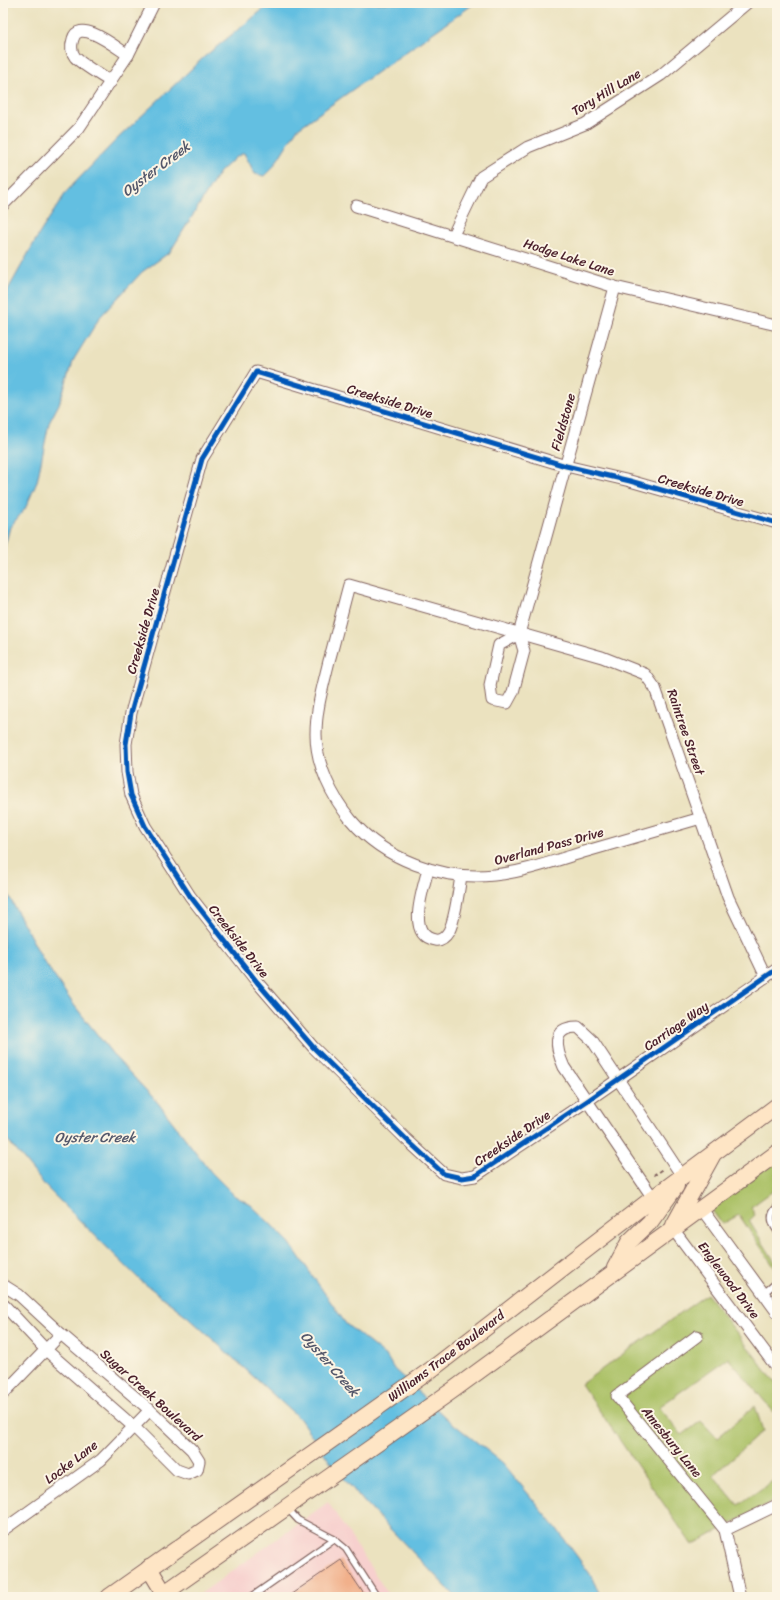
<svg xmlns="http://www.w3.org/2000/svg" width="780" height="1600" viewBox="0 0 780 1600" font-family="Sriracha,sans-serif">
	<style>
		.built { fill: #f7d0ce }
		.green { fill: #abc166; stroke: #7a7048 }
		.water { fill: #63bfe1; stroke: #566f86 }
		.building { fill: #f1b08b }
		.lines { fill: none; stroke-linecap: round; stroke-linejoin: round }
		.lane-casing { stroke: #82635f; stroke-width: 8 }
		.street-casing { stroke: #82635f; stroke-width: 13 }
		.secondary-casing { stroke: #82635f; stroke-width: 18 }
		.path { stroke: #82635f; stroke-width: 2.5; stroke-dasharray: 3 3; stroke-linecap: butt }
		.lane { stroke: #fff; stroke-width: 5.5 }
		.street { stroke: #fff; stroke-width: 11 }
		.secondary { stroke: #fee5c5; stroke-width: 16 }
		.cycleway-casing { stroke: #fcf5e5; stroke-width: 8 }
		.cycleway { stroke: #0057b8; stroke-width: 5 }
		.labels { text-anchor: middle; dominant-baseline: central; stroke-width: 4; stroke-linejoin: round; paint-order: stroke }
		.street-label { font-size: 13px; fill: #4a1f2b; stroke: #fcf5e5 }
		.water-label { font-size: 14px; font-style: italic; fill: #53576b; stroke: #fcf5e5 }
	</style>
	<rect width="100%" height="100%" fill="#fcf5e5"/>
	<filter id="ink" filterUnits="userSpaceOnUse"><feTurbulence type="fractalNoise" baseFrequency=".025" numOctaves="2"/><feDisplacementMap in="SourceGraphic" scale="8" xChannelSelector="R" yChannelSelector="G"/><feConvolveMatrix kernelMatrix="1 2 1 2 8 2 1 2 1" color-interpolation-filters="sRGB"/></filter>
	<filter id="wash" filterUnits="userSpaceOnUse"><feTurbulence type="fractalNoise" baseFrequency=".012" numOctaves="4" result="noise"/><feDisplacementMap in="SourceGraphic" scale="16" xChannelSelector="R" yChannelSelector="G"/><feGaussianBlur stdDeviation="0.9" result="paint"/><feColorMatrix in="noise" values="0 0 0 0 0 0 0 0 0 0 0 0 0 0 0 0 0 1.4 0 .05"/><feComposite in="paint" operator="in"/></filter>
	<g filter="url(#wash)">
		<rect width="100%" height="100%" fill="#ebe2bf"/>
		<polygon class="built" points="328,1502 390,1597 196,1597"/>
		<g class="green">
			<polygon points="777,1158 777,1188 751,1207 755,1215 749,1221 777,1265 777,1271 739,1215 722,1224 711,1209"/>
			<polygon points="707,1294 777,1385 777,1416 728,1358 659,1407 682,1435 701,1421 717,1438 755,1406 763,1431 713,1475 738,1505 777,1478 777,1499 692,1545 581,1384"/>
		</g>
		<g class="water">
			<polygon points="271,3 475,3 297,129 273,167 264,176 255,174 244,153 236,157 219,173 170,252 142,272 100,317 74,359 59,404 49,423 37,482 25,509 10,527 3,553 3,301 5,295 39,234 67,191 115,141 204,57"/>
			<polygon points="3,885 43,960 74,1005 115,1057 158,1103 211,1172 235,1196 251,1205 289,1242 346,1324 387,1357 394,1369 446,1418 503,1463 557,1529 590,1574 601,1597 456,1597 366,1504 333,1466 300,1419 188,1317 140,1280 47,1188 7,1139 3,1131"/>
		</g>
		<g id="blocks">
			<polygon class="building" points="341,1560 366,1597 287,1597"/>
		</g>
	</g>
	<g filter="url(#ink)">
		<use href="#blocks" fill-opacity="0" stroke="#82635f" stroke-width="1"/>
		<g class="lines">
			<defs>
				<g id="lane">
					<path d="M777,1207C768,1215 771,1223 777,1231"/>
					<polyline points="764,1293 777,1282"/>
					<polyline points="287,1508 298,1520 334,1539 346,1549 377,1597"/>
					<polyline points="251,1597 334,1539"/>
				</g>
				<g id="street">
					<path d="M111,82C102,76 81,64 75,57C71,52 71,45 73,39C79,17 117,48 128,55"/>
					<polyline points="3,205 79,128 128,55 154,3"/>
					<polyline points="356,206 615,287 777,325"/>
					<polyline points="453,235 481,177 528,147 585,124 661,75 747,3"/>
					<polyline points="777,523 630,481 566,466 256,372 202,459 131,713 126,744 127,772 131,795 145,826 190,896 257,982 313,1047 406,1139 444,1174 462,1178 475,1176 587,1101 777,969"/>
					<polyline points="519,634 499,645 490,685 492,700 507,703 513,692 524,651 519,634 615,287"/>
					<path d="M701,818C663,829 625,840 587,851C557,860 525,872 494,875C442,881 384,859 351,820C332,797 316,765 316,734C316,709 323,686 329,661C336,636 342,611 349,585L602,657L645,674L655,688L728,897L766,977"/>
					<path d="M428,869C424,887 405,936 435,940C441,941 446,936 449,931C455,920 459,889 461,876"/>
					<path d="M653,1198L564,1067C556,1049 550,1027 578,1027L592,1040L682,1176"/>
					<polyline points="701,1208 777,1312"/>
					<polyline points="673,1229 777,1368"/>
					<polyline points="3,1285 19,1295 61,1334 150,1410 192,1450 199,1461 197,1470 188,1474 177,1470 134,1427 46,1350 3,1304"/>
					<polyline points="697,1336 617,1396 725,1530 740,1597"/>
					<polyline points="3,1394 61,1334"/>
					<polyline points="3,1530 101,1460 150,1410"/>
					<polyline points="725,1530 777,1505"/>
				</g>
				<g id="secondary">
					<polyline points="674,1225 712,1156"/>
					<polyline points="615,1268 629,1242 650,1222 676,1186"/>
					<polyline points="149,1568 164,1593"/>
					<polyline points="109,1597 432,1369 653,1198 777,1106"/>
					<polyline points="159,1597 453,1390 777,1153"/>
				</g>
			</defs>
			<use href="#lane" class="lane-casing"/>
			<use href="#street" class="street-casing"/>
			<use href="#secondary" class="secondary-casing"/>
			<polyline class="path" points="654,1175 663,1169"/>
			<use href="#lane" class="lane"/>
			<use href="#street" class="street"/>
			<use href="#secondary" class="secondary"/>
			<defs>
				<polyline id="cycleway" points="777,523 630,481 566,466 256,372 202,459 131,713 126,744 127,772 131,795 145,826 190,896 257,982 313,1047 406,1139 444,1174 462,1178 475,1176 587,1101 777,969"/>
			</defs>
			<use href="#cycleway" class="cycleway-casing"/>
			<use href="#cycleway" class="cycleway"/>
		</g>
	</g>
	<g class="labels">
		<g class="street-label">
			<text transform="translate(606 92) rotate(-31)">Tory Hill Lane</text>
			<text transform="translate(569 257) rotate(18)">Hodge Lake Lane</text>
			<text transform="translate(390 401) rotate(17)">Creekside Drive</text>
			<text transform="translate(563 422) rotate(-74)">Fieldstone</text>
			<text transform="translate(701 490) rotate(16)">Creekside Drive</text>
			<text transform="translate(143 631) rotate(-74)">Creekside Drive</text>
			<text transform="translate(686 732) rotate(71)">Raintree Street</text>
			<text transform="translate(549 846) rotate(-15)">Overland Pass Drive</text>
			<text transform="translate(239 941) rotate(52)">Creekside Drive</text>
			<text transform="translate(676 1026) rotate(-35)">Carriage Way</text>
			<text transform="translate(512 1138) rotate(-34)">Creekside Drive</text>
			<text transform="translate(729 1280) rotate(53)">Englewood Drive</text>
			<text transform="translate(446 1356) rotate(-37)">Williams Trace Boulevard</text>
			<text transform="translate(151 1395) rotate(42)">Sugar Creek Boulevard</text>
			<text transform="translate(672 1442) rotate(51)">Amesbury Lane</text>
			<text transform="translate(71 1462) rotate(-37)">Locke Lane</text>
		</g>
		<g class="water-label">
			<text transform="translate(156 169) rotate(-37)">Oyster Creek</text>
			<text x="95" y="1137">Oyster Creek</text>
			<text transform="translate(330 1364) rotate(49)">Oyster Creek</text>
		</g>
	</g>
	<rect width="780" height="1600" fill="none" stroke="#fcf5e5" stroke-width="16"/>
</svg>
